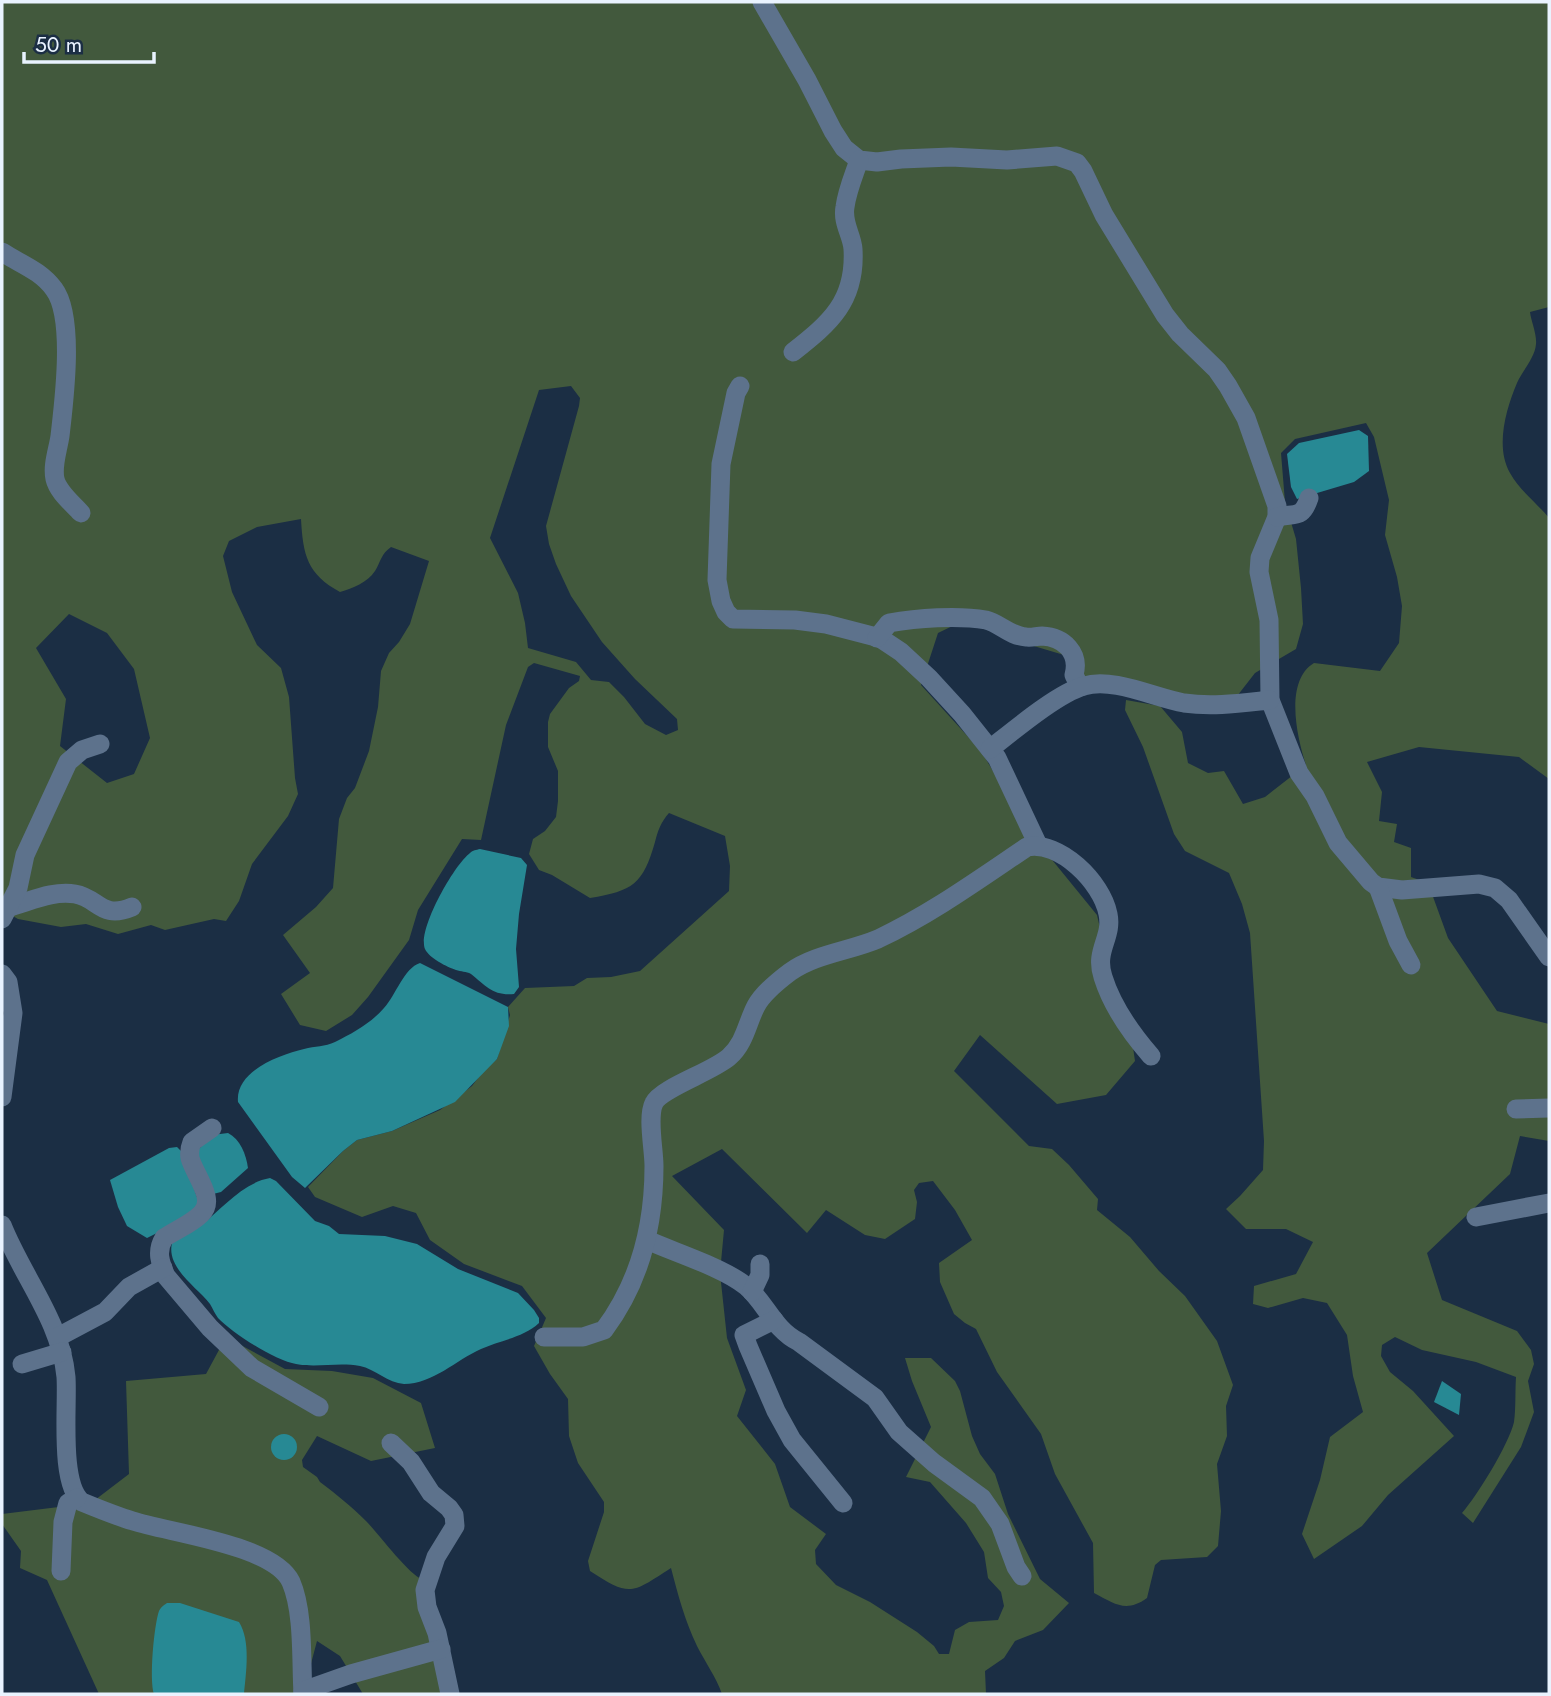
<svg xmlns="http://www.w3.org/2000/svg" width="1551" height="1696" viewBox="0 0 1551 1696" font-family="Jost,sans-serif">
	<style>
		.green { fill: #42593d; fill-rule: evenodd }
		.water { fill: #278994 }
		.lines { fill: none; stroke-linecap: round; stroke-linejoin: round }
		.minor { stroke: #5d728c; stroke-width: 19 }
	</style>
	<rect width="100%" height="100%" fill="#1b2e44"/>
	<g class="green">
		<path d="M2,2H1549V307L1530,312C1531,321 1537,334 1536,344C1535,358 1522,371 1517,383C1506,409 1495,447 1510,473C1520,491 1536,502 1549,518V779L1519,757L1419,747L1367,762L1382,792L1379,821L1397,824L1394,842L1411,848V877L1428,883L1448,938L1497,1011L1549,1024V1141L1520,1136L1510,1174L1427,1253L1442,1300L1517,1331L1531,1350L1534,1364L1528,1381L1534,1412L1521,1447L1473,1523L1462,1513C1477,1496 1509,1444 1514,1422C1516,1408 1515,1392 1516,1377L1476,1362L1422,1350L1395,1337L1382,1345L1381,1356L1390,1372L1413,1391L1454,1436L1388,1495L1362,1526L1314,1559L1302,1534L1320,1480L1330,1437L1363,1412L1353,1376L1347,1335L1327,1303L1303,1298L1268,1308L1253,1304L1254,1286L1296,1274L1313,1242L1286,1229H1246L1226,1209L1240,1196L1263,1170L1264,1141L1250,933L1242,904L1229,873L1185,851L1174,834L1143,747L1125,710L1126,700L1160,706L1182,732L1188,763L1208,773L1224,771L1243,804L1265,797L1306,765C1297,738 1284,681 1314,663L1380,671L1399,643L1402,606L1397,577L1385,535L1389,500L1374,437L1366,423L1295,439L1281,453L1285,502L1296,539L1301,588L1303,624L1296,649L1255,673L1234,700L1166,696L1082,678L1064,655L1003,637L969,618L938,633L921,685L981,751L1031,834L1097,915L1110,972L1129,1020L1135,1061L1106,1095L1057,1104L980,1035L954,1071L1029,1146L1052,1149L1069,1165L1098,1199L1097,1210L1130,1237L1159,1271L1185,1296L1217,1341L1233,1385L1226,1406L1227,1436L1217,1464L1221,1511L1218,1546L1207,1557L1161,1560L1155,1565L1147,1598C1126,1613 1115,1604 1094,1593L1093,1543L1055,1474L1041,1434L997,1372L976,1329L965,1323L954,1314L940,1282L939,1263L972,1240L955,1210L933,1181L919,1183L914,1190L917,1202L915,1219L885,1239L865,1235L826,1210L807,1233L722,1149L672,1176L724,1230L720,1273L727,1338L746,1390L737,1416L775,1464L790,1507L826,1534L815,1550L816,1564L836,1585L870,1602L917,1632L934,1646L939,1654H949L955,1630L969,1622L998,1620L1004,1606L1001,1592L988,1578L984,1552L966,1523L930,1482L906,1477L931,1427L912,1381L905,1358H931L955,1381L960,1391L972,1436L980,1454L995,1474L1008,1514L1040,1579L1069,1603L1043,1630L1015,1641L1004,1658L985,1671L986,1694H722C716,1677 705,1662 697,1646C685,1621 678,1595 671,1568C632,1593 631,1598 590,1571L588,1561L604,1512V1502L578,1463L569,1436L568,1399L550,1374L534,1346L546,1318L522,1286L464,1264L430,1240L416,1213L393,1206L362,1217L315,1197L308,1187L343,1151L357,1140L392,1131L440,1110L472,1086L484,1070L497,1059L510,1015L508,1007L525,988L574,986L587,978L611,977L640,971L729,891L730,866L725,836L669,813C661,822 658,830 655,842C643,884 633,891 590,898L552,875L539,870L529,854L533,839L545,831L556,817L558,801V771L548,747V722L550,714L569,688L579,681L580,676L534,663L528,667L506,725L481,840L462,839L418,910L409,940L368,997L352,1015L326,1031L300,1025L281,994L310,973L283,935L316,907L333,888L339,819L347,798L355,788L369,751L378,707L381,671L389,653L399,642L410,624L429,561L391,547C381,554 381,561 375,571C367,583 353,588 340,592C307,574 303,555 301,519L257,527L229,541L223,556L232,592L257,645L281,668L289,697L295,778L298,794L288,816L252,864L239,901L226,921L214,919L165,930L151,925L118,934L86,924L61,927L18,919L2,910ZM571,386L580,398L579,406L546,526L549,544L556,564L571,596L602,642L635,679L677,719L678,730L666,735L645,724L624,697L609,682L591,680L576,662L528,648L525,623L518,593L490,538L539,390ZM69,614L107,633L134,669L150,738L134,774L107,783L60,746L66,699L36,648Z"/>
		<path d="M226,1337L285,1369L332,1371L373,1378L421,1403L435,1448L371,1461L317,1436L302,1460L303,1467L317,1477L320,1482C336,1494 351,1506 366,1521C378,1533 409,1575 422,1579L446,1694H363L340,1656L317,1641L303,1694H99L47,1580L20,1568L21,1551L2,1524V1514L91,1503L129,1474L126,1381L206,1374Z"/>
	</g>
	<g class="water">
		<polygon points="1359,430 1368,436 1369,471 1354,482 1297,499 1291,487 1287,454 1299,443"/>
		<path d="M480,849L521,858L527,865L519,914L516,949L519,987L514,994C493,996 486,986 471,974C466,971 461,972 456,970C447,967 429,958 425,949C417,930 454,865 470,853C473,850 476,850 480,849Z"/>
		<path d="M420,963L508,1007L509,1026L497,1059L455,1102L392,1131L357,1140L343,1151L305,1188L292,1177L238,1102C235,1071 279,1055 304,1049C315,1046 325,1047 335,1042C353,1033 371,1023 384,1008C396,995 404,968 420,963Z"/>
		<path d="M228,1133C240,1139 246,1154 248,1168L221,1192L213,1194L196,1152L212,1135Z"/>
		<polygon points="177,1147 181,1151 200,1206 173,1225 147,1238 127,1226 118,1207 110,1180 169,1148"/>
		<path d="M270,1178L276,1181L315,1221L329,1226L339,1234L385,1236L417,1244L458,1269L518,1293L534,1310L539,1318V1323C523,1338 500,1340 481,1349C456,1360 433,1384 404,1384C388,1383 375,1369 360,1366C338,1362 317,1368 296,1364C276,1361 232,1333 218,1318C215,1314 213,1309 210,1304C197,1287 166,1268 172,1243C182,1237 192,1232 201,1225C222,1209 242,1183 270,1178Z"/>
		<polygon points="1442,1381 1461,1394 1459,1415 1434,1402"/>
		<circle cx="284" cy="1447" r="13"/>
		<path d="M167,1603H180L239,1622C251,1641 246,1673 244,1694H154C149,1680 154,1625 159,1611C162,1606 163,1606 167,1603Z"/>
	</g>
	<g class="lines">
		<g class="minor">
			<polyline points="762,2 807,80 833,131 844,148 859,160 877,162 901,159 951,157 1007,160 1057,156 1077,163 1083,171 1104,215 1165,315 1180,334 1217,370 1228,386 1246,418 1277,506 1277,517 1260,558 1259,572 1269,620 1270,700 1299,773 1315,796 1338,843 1371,882 1378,887 1402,890 1479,884 1495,888 1509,900 1549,957"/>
			<path d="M2,252C20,264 40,270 54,289C75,317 64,401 60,436C58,450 52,465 55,479C58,492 72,503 81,513"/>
			<path d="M793,352C830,323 856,301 853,249C852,235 842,223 845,207C847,191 854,175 859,160"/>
			<polyline points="740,386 736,393 721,464 717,580 721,601 726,612 733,619 795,620 826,624 880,638 901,652 929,678 962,714 997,758 1038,845"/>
			<path d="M1277,517C1296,513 1302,519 1309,498"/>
			<path d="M877,638L889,623C917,618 958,615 986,620C999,623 1010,636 1026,637C1031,638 1037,636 1042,636C1064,637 1080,653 1074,675L1080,687"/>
			<path d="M990,749C1013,731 1058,693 1084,686C1113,677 1155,698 1184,703C1213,707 1241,703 1270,700"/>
			<polyline points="1378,887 1398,941 1411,965"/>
			<path d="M9,907C29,902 53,890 75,894C99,898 101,920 132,907"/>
			<polyline points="2,919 18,888 25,855 68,762 82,750 100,744"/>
			<polyline points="2,974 8,982 13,1013 2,1097"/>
			<polyline points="1516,1109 1549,1108"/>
			<path d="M212,1128L192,1142C190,1147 189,1152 190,1158C194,1174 217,1200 201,1214C191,1224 176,1230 164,1238C156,1251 160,1263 166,1276L210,1328L252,1368L319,1407"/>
			<polyline points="1476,1217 1549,1203"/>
			<path d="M2,1225C22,1276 61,1321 66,1377C68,1406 59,1484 82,1502C99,1509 116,1516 133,1521C170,1533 274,1545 291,1582C304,1612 301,1661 303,1694"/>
			<path d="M647,1240C676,1253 722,1267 746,1286C766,1303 774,1330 799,1342L875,1398L899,1432L934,1463L982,1498L1000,1524L1016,1567L1022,1576"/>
			<polyline points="752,1292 760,1275 760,1264"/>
			<polyline points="774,1320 744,1335 748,1346 776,1411 792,1440 843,1503"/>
			<polyline points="58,1337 105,1312 129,1287 163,1268"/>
			<path d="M544,1337H583L604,1330C640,1282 654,1225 654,1166C654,1149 647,1117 654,1103C661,1088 712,1072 729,1057C745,1043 747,1023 756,1006C763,993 778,981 790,972C815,954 850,951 878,939C931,914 978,880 1027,847C1059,840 1102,882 1108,914C1113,938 1094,950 1103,977C1112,1006 1131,1033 1151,1056"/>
			<polyline points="22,1364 62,1352"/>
			<polyline points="391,1443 411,1462 431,1493 449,1508 454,1515 455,1526 436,1557 425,1590 427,1607 437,1633 450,1694"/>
			<polyline points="61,1571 63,1522 68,1503 77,1498"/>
			<polyline points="303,1691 351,1674 441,1649"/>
		</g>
	</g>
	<rect width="1551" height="1696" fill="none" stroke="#e9f3ff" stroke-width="7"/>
	<path d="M24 52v10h130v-10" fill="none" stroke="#e9f3ff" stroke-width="3.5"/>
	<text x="35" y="52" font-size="21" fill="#e9f3ff" stroke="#1b2e44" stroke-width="5" paint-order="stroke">50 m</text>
</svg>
